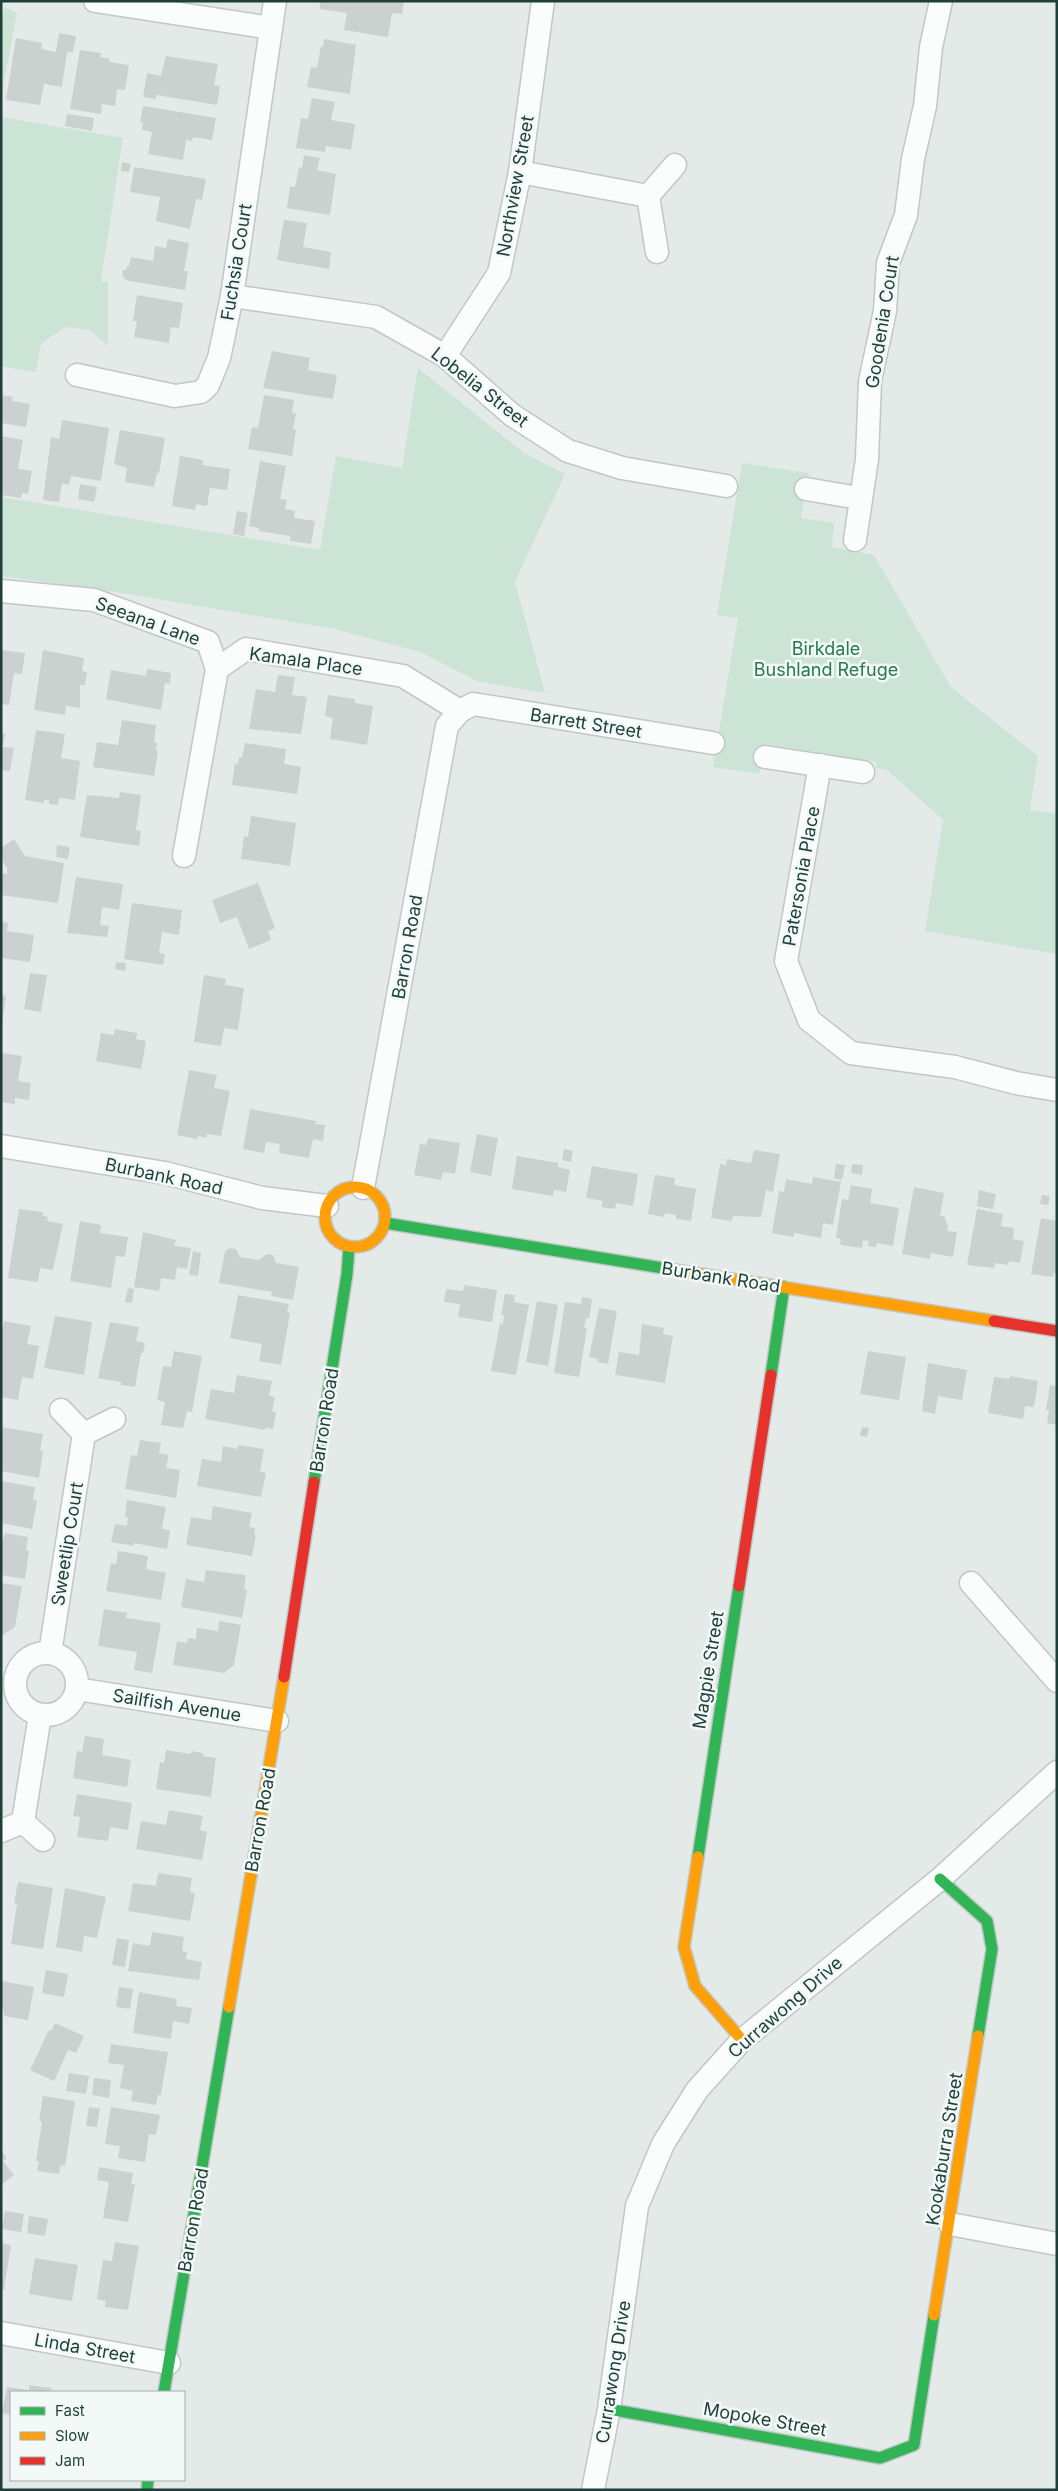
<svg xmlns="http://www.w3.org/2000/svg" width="1058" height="2491" viewBox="0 0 1058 2491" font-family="Inter,sans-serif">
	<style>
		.green { fill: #cce4d6 }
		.building { fill: #cad1cf }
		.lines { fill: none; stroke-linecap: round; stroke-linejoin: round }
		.street-casing { stroke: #c1c7c5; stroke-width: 25 }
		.fast-casing { stroke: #bfc8c5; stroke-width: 14 }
		.slow-casing { stroke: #bfc8c5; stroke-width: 14 }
		.jam-casing { stroke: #bfc8c5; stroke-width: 14 }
		.street { stroke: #fbfcfc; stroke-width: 22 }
		.fast { stroke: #30b455; stroke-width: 11 }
		.slow { stroke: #ff9f0a; stroke-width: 11 }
		.jam { stroke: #e5322d; stroke-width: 11 }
		.labels { text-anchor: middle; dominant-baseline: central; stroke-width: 5; stroke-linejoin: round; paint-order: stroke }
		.street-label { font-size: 18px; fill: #1f3f3a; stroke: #f2f9f6 }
		.park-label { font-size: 18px; fill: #267a50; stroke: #f2f9f6 }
	</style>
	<rect width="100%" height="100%" fill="#e4eae8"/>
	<g class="green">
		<polygon points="5,7 17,13 1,97 1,18"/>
		<polygon points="1,117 123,138 101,281 108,282 108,346 89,330 65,327 41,344 36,372 1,366"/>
		<polygon points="418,368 524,453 565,474 515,582 545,693 477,681 420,652 335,629 115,592 1,576 1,497 320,550 336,456 402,468"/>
		<polygon points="742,463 809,473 801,518 834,523 832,547 874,555 951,687 1038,756 1030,810 1057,814 1057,954 925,931 943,820 887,770 876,768 876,762 765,744 759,774 713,767 738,618 717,615"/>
	</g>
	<g class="building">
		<polygon points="321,1 404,1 402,14 392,13 388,37 344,30 347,13 319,9"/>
		<polygon points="59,33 76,36 73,52 67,52 62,87 44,84 40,105 6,100 16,38 42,43 41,49 56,52"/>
		<polygon points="324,39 356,45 350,94 307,87 311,67 317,68 321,46 323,47"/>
		<polygon points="80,50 101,53 100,57 110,59 109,62 129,65 125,90 117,89 115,106 102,104 101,114 70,109"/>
		<polygon points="166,56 218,64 214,85 220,86 217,105 156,95 156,99 143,97 147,73 161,76"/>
		<polygon points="312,98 335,102 331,120 355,124 351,150 326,146 325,152 296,148 301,118 308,119"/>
		<polygon points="143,106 216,118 212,140 193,137 192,141 186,140 183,160 148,154 152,132 142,130 143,122 140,122"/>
		<polygon points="67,114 94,118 92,131 65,126"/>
		<polygon points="304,155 320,158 317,170 336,174 330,215 287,208 290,187 295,187 299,167 302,168"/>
		<polygon points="122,162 131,164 129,172 121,171"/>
		<polygon points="134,167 206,179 202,200 196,199 190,229 156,221 160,197 130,192"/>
		<polygon points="284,220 307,223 303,247 331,252 329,269 277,260"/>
		<polygon points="168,239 189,243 184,271 188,271 185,290 124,280 125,277 122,277 123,270 126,270 127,266 129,266 131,257 153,261 155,246 166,248"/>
		<polygon points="137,295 183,303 179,328 171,327 169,343 134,337 137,321 133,321"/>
		<polygon points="272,351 310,358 308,370 337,375 333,399 263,388"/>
		<polygon points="1,395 13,397 12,401 30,404 26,427 1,423"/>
		<polygon points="264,395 294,400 292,413 296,414 293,429 296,430 292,456 248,449 252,427 258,428"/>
		<polygon points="62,420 109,428 101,481 71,476 69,485 62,483 59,502 43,500 51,437 59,439"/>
		<polygon points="120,430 165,438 159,473 157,473 154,487 125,482 127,468 114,464"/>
		<polygon points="1,436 23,440 18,469 32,471 28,494 22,493 21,498 1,495"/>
		<polygon points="180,456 203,460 202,465 230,469 227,490 210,488 207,506 196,504 195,510 172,506"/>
		<polygon points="260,461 286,466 280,499 287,500 285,509 295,511 294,518 315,521 311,544 290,541 290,536 259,531 259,528 249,526"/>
		<polygon points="80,484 97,487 94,502 78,499"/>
		<polygon points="237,511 248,513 244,536 233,534"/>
		<polygon points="1,650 25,653 22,674 14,673 9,705 1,704"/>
		<polygon points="43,650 84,658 82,671 87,672 85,685 80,685 80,708 66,706 65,715 34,710"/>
		<polygon points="147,669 171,673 170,684 165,683 161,710 106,699 111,670 146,676"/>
		<polygon points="278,675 295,677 292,695 307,697 301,734 249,729 256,689 275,692"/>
		<polygon points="328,695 355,699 355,703 373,706 367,745 330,739 333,718 325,716"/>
		<polygon points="122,720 156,725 154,742 157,743 156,750 158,751 154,776 93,767 97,742 118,745"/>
		<polygon points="36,730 65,734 61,758 80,761 75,800 59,798 58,805 49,804 49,800 44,800 44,803 25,800"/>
		<polygon points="1,733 5,734 3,747 14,748 10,771 1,770"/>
		<polygon points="245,743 286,749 284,764 301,767 297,794 232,785 235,763 238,764 239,757 242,758"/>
		<polygon points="120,792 141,795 136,830 141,831 139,846 80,837 87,795 119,798"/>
		<polygon points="251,816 296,823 290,866 241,859 244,836 248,837"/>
		<polygon points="14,839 25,856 64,863 58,903 1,895 1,873 7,874 7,868 1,859 1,848"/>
		<polygon points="57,845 70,847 68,859 56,857"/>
		<polygon points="76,877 123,884 119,910 102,907 100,925 109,926 107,937 67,933"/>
		<polygon points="258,883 275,928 268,931 271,940 249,949 237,917 220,923 212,900"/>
		<polygon points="132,903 182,910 179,935 162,932 159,953 165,954 163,965 124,959"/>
		<polygon points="1,921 8,923 7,931 34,935 30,962 1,958"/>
		<polygon points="116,962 126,963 125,971 115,969"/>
		<polygon points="30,973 47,975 41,1012 24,1009"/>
		<polygon points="204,975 226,979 225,985 244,988 238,1030 224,1028 221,1046 194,1042"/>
		<polygon points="1,993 6,997 2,1024 1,1024"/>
		<polygon points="115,1029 137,1033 136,1039 146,1041 141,1069 96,1061 101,1033 114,1035"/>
		<polygon points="1,1053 22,1056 18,1081 31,1083 29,1100 15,1098 15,1104 1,1102"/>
		<polygon points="189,1070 217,1075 214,1088 230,1091 221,1136 207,1134 206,1138 198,1136 197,1139 177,1135"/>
		<polygon points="250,1109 316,1121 315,1124 325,1125 323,1141 313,1139 309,1158 279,1153 280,1144 266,1142 264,1153 243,1149"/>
		<polygon points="477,1134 498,1138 491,1176 470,1172"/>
		<polygon points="428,1138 460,1143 455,1174 443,1172 441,1180 414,1175 420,1144 426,1145"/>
		<polygon points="564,1149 573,1151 571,1162 562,1160"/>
		<polygon points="754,1150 780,1154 773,1192 766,1190 761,1217 733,1216 732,1221 711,1218 720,1164 726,1165 727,1159 751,1163"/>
		<polygon points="517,1156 558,1163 558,1167 570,1170 566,1192 554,1190 553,1196 512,1189"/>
		<polygon points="836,1164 845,1165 842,1180 834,1178"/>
		<polygon points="852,1164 863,1165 862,1175 851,1173"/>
		<polygon points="592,1166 638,1174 633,1206 616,1203 615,1209 601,1207 603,1201 586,1198"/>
		<polygon points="655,1175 675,1178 674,1185 696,1189 691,1221 676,1219 676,1215 665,1213 664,1217 648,1214"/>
		<polygon points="813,1177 841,1182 833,1225 823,1223 821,1238 794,1233 794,1237 772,1233 779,1191 784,1192 786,1179 812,1184"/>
		<polygon points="851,1185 872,1189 870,1203 899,1208 893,1246 877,1243 876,1247 868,1246 869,1241 863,1240 862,1248 840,1245 841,1239 836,1238 842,1199 848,1200"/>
		<polygon points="914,1187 944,1193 940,1216 944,1216 948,1226 947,1231 957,1232 953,1257 931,1253 930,1259 902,1254"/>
		<polygon points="979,1190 996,1194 993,1209 977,1206"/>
		<polygon points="1042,1195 1050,1196 1048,1205 1040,1204"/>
		<polygon points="19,1209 43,1212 43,1216 48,1217 47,1221 63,1224 53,1270 40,1268 38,1282 8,1278"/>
		<polygon points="977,1209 1003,1214 1001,1226 1014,1228 1013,1239 1024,1241 1020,1263 1009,1261 1008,1265 995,1263 994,1268 967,1265"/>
		<polygon points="1041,1218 1057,1221 1057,1273 1054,1273 1053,1277 1031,1274"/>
		<polygon points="80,1221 101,1225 100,1233 128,1237 125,1257 116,1256 111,1288 70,1281"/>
		<polygon points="143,1232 176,1240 174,1246 191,1248 187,1269 177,1267 175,1280 161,1278 159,1291 134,1287"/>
		<polygon points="230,1248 236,1249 240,1257 259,1260 267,1254 273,1255 276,1263 299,1267 293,1300 271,1296 272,1292 219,1283 225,1251"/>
		<polygon points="193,1251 201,1253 198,1276 189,1275"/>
		<polygon points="464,1285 497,1290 492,1322 458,1317 460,1304 444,1302 446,1289 463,1291"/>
		<polygon points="128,1288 134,1289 132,1303 125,1302"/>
		<polygon points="505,1294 515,1295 514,1302 529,1305 516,1375 491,1371 500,1323 503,1324 504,1315 501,1315"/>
		<polygon points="238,1295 289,1304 287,1312 290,1313 281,1365 259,1361 262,1344 230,1338"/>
		<polygon points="582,1297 592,1299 589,1319 586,1318 584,1328 587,1328 579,1377 554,1373 565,1302 581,1304"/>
		<polygon points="537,1301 558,1305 548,1366 526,1362"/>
		<polygon points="599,1308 617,1311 608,1364 597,1362 598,1359 589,1357"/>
		<polygon points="55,1316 92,1322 84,1375 44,1368"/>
		<polygon points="4,1321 31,1326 27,1344 39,1346 33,1379 22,1377 18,1400 1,1397 1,1336"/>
		<polygon points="110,1322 139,1327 136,1341 145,1343 143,1353 141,1353 135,1387 121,1385 121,1382 98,1378"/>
		<polygon points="642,1324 664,1328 663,1334 673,1336 665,1383 615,1375 619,1352 639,1355"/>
		<polygon points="174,1351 202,1356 192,1412 187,1411 183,1428 161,1425 165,1402 157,1400 163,1366 171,1367"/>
		<polygon points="868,1351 906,1357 899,1400 860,1394"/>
		<polygon points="928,1363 967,1370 962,1400 938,1396 935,1414 922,1411"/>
		<polygon points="237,1375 272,1381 269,1396 275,1397 272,1411 276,1412 273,1429 266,1428 265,1430 205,1419 211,1389 234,1393"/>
		<polygon points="1010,1376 1038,1381 1034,1407 1025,1406 1023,1419 988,1413 994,1377 1009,1379"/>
		<polygon points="1050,1385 1057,1386 1057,1425 1047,1423 1049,1410 1046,1410"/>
		<polygon points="1,1427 43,1434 40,1451 43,1451 39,1478 1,1471"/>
		<polygon points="862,1427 869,1428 867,1437 860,1436"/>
		<polygon points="140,1440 161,1443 159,1453 169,1455 166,1468 180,1470 176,1498 125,1489 131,1455 137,1456"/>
		<polygon points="238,1445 264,1449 260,1472 266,1473 261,1497 197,1486 202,1459 221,1462 223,1446 238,1449"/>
		<polygon points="1,1481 35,1487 33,1500 37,1501 32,1529 1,1523"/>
		<polygon points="127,1500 166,1507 162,1529 170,1530 167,1549 134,1543 134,1546 111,1542 115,1524 127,1526 128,1517 125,1517"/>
		<polygon points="213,1506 252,1513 249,1527 255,1528 254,1535 256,1535 252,1556 186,1545 191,1517 211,1520"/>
		<polygon points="5,1533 28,1537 26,1550 29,1551 25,1579 1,1575 1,1546"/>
		<polygon points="118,1551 148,1556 146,1569 166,1573 161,1600 106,1591 111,1563 116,1564"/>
		<polygon points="206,1570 246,1575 244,1589 247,1590 242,1618 181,1607 186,1579 204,1582"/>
		<polygon points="1,1583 22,1586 15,1627 3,1635 1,1635"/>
		<polygon points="104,1609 127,1613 126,1618 161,1623 152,1673 134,1670 137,1652 98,1646"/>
		<polygon points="219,1621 241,1625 234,1665 224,1673 173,1665 177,1641 187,1643 188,1638 196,1639 197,1628 218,1631"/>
		<polygon points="85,1736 104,1739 102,1755 131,1760 127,1787 73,1778 77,1751 82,1752"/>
		<polygon points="166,1750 191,1754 191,1751 203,1753 203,1756 216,1758 211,1797 156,1789 160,1762 164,1763"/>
		<polygon points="77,1794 132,1803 128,1830 110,1827 108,1841 77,1837 80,1817 73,1816"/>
		<polygon points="169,1810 203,1816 200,1830 207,1832 202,1860 136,1849 141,1821 166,1825"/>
		<polygon points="158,1873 192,1878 190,1892 195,1893 190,1921 128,1911 133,1883 156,1886"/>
		<polygon points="18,1882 53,1888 43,1949 11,1944 17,1904 14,1903"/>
		<polygon points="65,1888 106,1897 97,1938 84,1936 82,1952 56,1947"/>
		<polygon points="152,1932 184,1937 182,1951 187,1952 186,1959 202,1962 199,1980 128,1971 133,1943 150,1946"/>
		<polygon points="117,1938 129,1940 125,1967 112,1965"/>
		<polygon points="46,1970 68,1974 64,1997 42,1993"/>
		<polygon points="1,1981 34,1987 28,2020 4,2016 4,2010 1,2009"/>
		<polygon points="119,1987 133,1989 130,2009 116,2007"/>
		<polygon points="139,1992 177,1999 176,2006 192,2008 189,2024 173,2021 171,2039 133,2033"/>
		<polygon points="55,2023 84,2036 76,2053 68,2050 54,2081 30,2070 49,2030 51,2031"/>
		<polygon points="111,2044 168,2052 161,2095 158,2095 156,2105 131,2101 133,2091 120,2088 124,2065 108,2063"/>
		<polygon points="69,2073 89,2076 86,2094 66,2091"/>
		<polygon points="94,2078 111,2080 109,2098 92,2095"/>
		<polygon points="43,2096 75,2101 65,2166 61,2165 59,2174 37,2171 39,2161 36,2161 42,2122 39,2121"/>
		<polygon points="89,2107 100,2109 97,2127 86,2126"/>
		<polygon points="111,2107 160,2115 156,2135 149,2134 145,2162 118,2158 120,2146 105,2144"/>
		<polygon points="1,2150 7,2158 3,2161 14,2175 1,2185"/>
		<polygon points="99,2167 133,2173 131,2184 135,2184 128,2222 103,2218 109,2182 97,2180"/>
		<polygon points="5,2211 24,2214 21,2232 2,2229"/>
		<polygon points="29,2216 48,2219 45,2236 27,2233"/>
		<polygon points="115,2242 139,2246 128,2310 105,2307 106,2301 97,2299 103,2260 112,2261"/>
		<polygon points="1,2243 11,2245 4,2290 1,2290"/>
		<polygon points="35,2258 78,2265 72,2301 29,2294"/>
		<polygon points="29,2385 51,2388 51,2392 11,2392 11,2415 2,2413 7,2387 29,2390"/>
	</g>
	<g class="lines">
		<defs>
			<g id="street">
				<polyline points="95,1 271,28"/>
				<polyline points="520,172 648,196"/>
				<polyline points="657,252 648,196 675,165"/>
				<polyline points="232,296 376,317 445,356 512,415 568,451 622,468 726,486"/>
				<polyline points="445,356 499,273 520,172 543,1"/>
				<polyline points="77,375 175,396 201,392 208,385 219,358 232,296 275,1"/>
				<polyline points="806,489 859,498"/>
				<polyline points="855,540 867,459 870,381 885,311 888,263 906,215 913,159 925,106 931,47 941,1"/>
				<polyline points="1,591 94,600 208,642 217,669"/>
				<polyline points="765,757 863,772"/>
				<polyline points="820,765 786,961 809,1020 851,1053 955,1067 1016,1083 1057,1090"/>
				<polyline points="184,856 217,669 246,649 403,676 460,711"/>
				<polyline points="1,1146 165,1173 262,1198 327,1206"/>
				<polyline points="363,1188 447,726 460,711 473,704 713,743"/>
				<polyline points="61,1410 84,1434 114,1419"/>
				<polyline points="971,1583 1057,1681"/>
				<circle cx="46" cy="1684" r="31"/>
				<polyline points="50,1653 84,1434"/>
				<polyline points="77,1689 277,1721"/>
				<polyline points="23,1822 40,1715"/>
				<polyline points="1,1831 23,1822 43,1840"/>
				<polyline points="950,2224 1057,2244"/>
				<polyline points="1,2333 169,2363"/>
				<polyline points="593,2490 609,2409 637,2206 663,2144 697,2090 742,2040 940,1879 1057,1772"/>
			</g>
			<g id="fast">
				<polyline points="385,1223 675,1270"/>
				<polyline points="771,1375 784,1287"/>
				<polyline points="314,1482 347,1274 349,1247"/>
				<polyline points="698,1857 739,1586"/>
				<polyline points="940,1879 987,1921 992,1949 978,2036"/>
				<polyline points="164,2392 229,2007"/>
				<polyline points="609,2409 880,2458 914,2445 934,2315"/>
				<polyline points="147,2490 148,2480"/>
			</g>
			<g id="slow">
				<circle cx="355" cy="1217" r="30"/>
				<polyline points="675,1270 994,1321"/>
				<polyline points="698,1857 684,1947 695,1986 742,2040"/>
				<polyline points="229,2007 284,1677"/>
				<polyline points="934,2315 978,2036"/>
			</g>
			<g id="jam">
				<polyline points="994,1321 1057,1331"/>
				<polyline points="739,1586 771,1375"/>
				<polyline points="284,1677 314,1482"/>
			</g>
		</defs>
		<use href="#street" class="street-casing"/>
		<use href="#fast" class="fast-casing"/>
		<use href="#slow" class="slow-casing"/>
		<use href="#jam" class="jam-casing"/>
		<use href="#street" class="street"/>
		<use href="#fast" class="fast"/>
		<use href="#slow" class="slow"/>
		<use href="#jam" class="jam"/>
	</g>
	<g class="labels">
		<g class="street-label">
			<text transform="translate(515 186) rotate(-80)">Northview Street</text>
			<text transform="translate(236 262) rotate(-81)">Fuchsia Court</text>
			<text transform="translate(882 322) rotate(-81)">Goodenia Court</text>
			<text transform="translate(480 387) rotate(38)">Lobelia Street</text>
			<text transform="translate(148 621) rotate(20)">Seeana Lane</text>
			<text transform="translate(306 661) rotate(8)">Kamala Place</text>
			<text transform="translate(586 723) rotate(9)">Barrett Street</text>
			<text transform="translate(801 876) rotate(-80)">Patersonia Place</text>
			<text transform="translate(407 947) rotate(-80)">Barron Road</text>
			<text transform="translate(164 1176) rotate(12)">Burbank Road</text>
			<text transform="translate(721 1277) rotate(9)">Burbank Road</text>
			<text transform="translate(324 1420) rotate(-81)">Barron Road</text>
			<text transform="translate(67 1544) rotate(-81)">Sweetlip Court</text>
			<text transform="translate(708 1670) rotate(-81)">Magpie Street</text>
			<text transform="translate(177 1705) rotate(9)">Sailfish Avenue</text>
			<text transform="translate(260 1820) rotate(-80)">Barron Road</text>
			<text transform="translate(785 2007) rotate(-41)">Currawong Drive</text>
			<text transform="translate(944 2149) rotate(-81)">Kookaburra Street</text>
			<text transform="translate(193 2220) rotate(-80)">Barron Road</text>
			<text transform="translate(85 2348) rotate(10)">Linda Street</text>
			<text transform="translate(613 2372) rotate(-81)">Currawong Drive</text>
			<text transform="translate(765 2419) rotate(10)">Mopoke Street</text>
		</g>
		<g class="park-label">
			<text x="826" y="648">Birkdale<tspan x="826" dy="21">Bushland Refuge</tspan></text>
		</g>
	</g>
	<rect width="1058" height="2491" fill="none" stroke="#1f3f3a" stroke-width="5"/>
	<rect x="10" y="2391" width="175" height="90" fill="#f2f9f6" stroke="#9eafab"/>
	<rect x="20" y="2407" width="25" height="8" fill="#30b455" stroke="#9eafab"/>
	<text x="55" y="2416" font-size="15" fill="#1f3f3a">Fast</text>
	<rect x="20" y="2432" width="25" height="8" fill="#ff9f0a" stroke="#9eafab"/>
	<text x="55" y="2441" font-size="15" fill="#1f3f3a">Slow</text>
	<rect x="20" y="2457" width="25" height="8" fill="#e5322d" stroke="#9eafab"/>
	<text x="55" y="2466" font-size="15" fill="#1f3f3a">Jam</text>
</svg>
